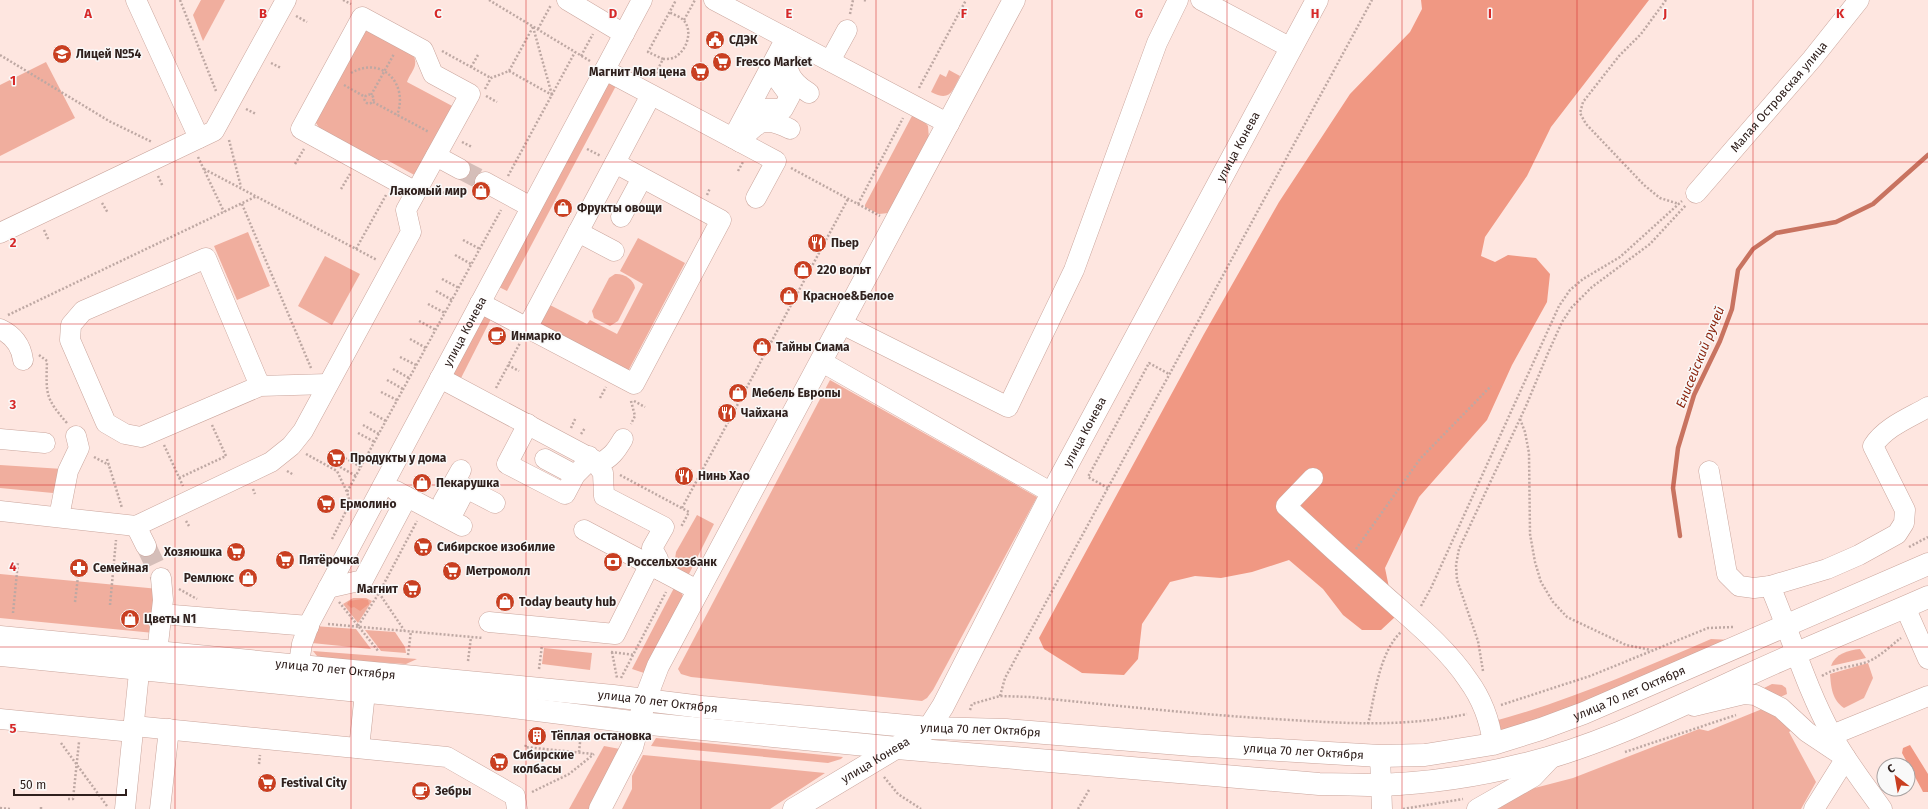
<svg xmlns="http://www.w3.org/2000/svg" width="1928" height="809" viewBox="0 0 1928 809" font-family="'Fira Sans',sans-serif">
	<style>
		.green { fill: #f0ae9e }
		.forest { fill: #f09883 }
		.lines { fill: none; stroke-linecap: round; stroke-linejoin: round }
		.stream { stroke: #c87360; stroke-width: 4.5 }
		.minor-tunnel { stroke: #d5beb9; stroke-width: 20; stroke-dasharray: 20 10; stroke-linecap: butt }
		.minor-casing { stroke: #caa59c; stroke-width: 21 }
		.major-casing { stroke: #caa59c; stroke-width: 23 }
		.path { stroke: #bea8a3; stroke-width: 2.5; stroke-dasharray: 2 2; stroke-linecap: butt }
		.minor { stroke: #fff; stroke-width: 20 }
		.major { stroke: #fff; stroke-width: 22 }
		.grid { fill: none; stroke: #d62828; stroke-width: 1; stroke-opacity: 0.55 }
		.labels { text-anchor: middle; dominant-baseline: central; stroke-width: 3; stroke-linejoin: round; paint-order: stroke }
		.poi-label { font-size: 12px; font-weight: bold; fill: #2f201d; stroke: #f9f9f9; text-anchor: start }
		.street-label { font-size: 12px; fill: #2f201d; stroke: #f9f9f9 }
		.water-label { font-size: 13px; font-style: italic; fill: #8b250e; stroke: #f9f9f9 }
		.grid-label { font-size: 13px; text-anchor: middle; font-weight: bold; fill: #d62828; stroke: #f9f9f9; stroke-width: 3; stroke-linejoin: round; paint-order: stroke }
	</style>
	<rect width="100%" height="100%" fill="#fee6e0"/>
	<g class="green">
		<polygon points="201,0 225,0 203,41 193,15"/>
		<path d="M366,25C379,32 420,47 415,65C414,70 409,76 407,82L456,108L418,177L387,160L369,161L326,138L314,120Z"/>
		<polygon points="46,62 75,118 0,156 0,85"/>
		<path d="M949,70L960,76C952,92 950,102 931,92L940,74L946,77Z"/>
		<polygon points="609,77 618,82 507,291 495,285"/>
		<polygon points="913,114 922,119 928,126 929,139 889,213 879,214 865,207 865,205"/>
		<polygon points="248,232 270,286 237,300 214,246"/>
		<polygon points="638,238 685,263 625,377 540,324 548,304 587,324 590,320 617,334 643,284 620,271"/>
		<polygon points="325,256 360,274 332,325 298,306"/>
		<path d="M615,274C623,273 634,279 635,288L618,321L610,326L594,318L592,311L609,278Z"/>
		<polygon points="481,312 493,315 458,384 449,374"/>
		<polygon points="830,380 1037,497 933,690 927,698 922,701 691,677 681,674 678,669"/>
		<polygon points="0,465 63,469 53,493 0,488"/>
		<polygon points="697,515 714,524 689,574 684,578 673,574 676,552"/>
		<polygon points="0,574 159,589 154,633 0,618"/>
		<polygon points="675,586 680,589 684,599 644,673 632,669"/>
		<polygon points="353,598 366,598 372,601 358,623 343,604"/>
		<polygon points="314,626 356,629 371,649 312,643"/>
		<polygon points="365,630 395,632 405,647 406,653 381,651"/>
		<path d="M1711,639L1731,640L1566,710L1504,730L1498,729L1491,722C1566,702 1639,670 1711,639Z"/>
		<polygon points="544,648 592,653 590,670 542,664"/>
		<path d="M1860,649L1866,658L1831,666C1835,654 1848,650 1860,649Z"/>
		<polygon points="313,651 417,659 406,664 327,659 317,656"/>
		<path d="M1868,663L1873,678L1864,698L1844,708C1832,700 1831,687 1830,674Z"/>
		<polygon points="1772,684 1782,685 1786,688 1787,694 1776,699 1762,689"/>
		<polygon points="1767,707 1794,729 1789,732 1816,782 1801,809 1498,809 1527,790 1573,778 1699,729 1708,731"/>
		<polygon points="656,738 843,757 841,759 828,763 651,746"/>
		<polygon points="604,746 620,749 589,809 569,809"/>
		<polygon points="643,755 654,756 825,773 770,809 622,809 632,789 632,776"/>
	</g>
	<g class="forest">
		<polygon points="1421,0 1649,0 1551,127 1527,176 1485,237 1481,256 1495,262 1508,255 1536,258 1550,274 1547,302 1512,365 1487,420 1419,497 1385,568 1395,617 1381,630 1362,630 1343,615 1323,589 1289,560 1252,572 1221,578 1195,576 1170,582 1142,624 1138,659 1124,675 1082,673 1044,649 1039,638 1204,334 1279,202 1350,94 1410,32 1422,9"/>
		<polygon points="362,599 368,600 369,604 360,611 354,607 351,608 347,604 349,601"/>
		<polygon points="1910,745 1928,774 1928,792 1923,792 1921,788 1902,753 1903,748"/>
	</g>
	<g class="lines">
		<polyline class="stream" points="1680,536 1673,488 1678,448 1694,395 1720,341 1732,309 1738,270 1753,249 1776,233 1836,222 1873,204 1928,155"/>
		<g class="minor-tunnel">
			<polyline points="460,169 485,182"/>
			<polyline points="146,546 161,578"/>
		</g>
		<defs>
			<g id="minor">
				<polyline points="136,0 199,138"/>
				<polyline points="567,0 624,34"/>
				<polyline points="714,0 949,124"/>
				<polyline points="1201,0 1291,48"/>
				<path d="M791,41C785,67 785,78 809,93"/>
				<polyline points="830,61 847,30"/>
				<polyline points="605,70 776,161 756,198"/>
				<polyline points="749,109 783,109 790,96 770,69"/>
				<polyline points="733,138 786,38"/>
				<path d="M740,142C757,121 765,116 790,129"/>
				<polyline points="436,156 460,169"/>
				<polyline points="485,182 531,207"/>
				<path id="s1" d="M1696,193L1812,59L1859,0"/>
				<polyline points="621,217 642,178"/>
				<polyline points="578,232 614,251"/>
				<polyline points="0,233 214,131 286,0"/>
				<polyline points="480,303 634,384 721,220 615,163"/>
				<polyline points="842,324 1008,407 1074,270 1157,43 1178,0"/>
				<polyline points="527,328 651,95"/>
				<path d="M0,329C13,335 21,345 23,360"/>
				<polyline points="822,362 1052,493"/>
				<polyline points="440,378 594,460 603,473 604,496 664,527 652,548 658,559 660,570"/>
				<polyline points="260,386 206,258 83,311 71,325 70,340 106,423 125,434 141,437 260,386 328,384"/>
				<polyline points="528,424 507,464 565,494 575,475 587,463 589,456"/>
				<polyline points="0,439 45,443"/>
				<polyline points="545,459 575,475"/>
				<path d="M598,464C611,458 616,451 623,439"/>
				<path d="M1709,471L1727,574L1739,586L1754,588L1770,586L1827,569L1859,555L1897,534L1904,523L1905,510L1873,446C1885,427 1909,418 1928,407"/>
				<path d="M1313,478L1286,506C1318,536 1350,565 1383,594C1412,620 1446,647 1468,680C1482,699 1490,721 1493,744"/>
				<polyline points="396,491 462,526"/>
				<polyline points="443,502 461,470"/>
				<polyline points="0,511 136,526"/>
				<polyline points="59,517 68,471 79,448 76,436"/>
				<polyline points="450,519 466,488 495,503"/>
				<polyline points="584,530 699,591"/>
				<polyline points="146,546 136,526 271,462 291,446 303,431 411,232 406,210 470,94 433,74 423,50 362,17 301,129 416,192"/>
				<path d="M1770,586C1791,635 1806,688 1832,735C1846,761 1865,785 1882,809"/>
				<polyline points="328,588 363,580 407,497"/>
				<polyline points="1905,607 1928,659"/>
				<polyline points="173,615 309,626"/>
				<polyline points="489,622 615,634 650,564"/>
				<polyline points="157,653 163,600 161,578"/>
				<path id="s2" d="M296,681L302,644L310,622L642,0"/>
				<polyline points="1694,706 1744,694 1755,695 1781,708 1807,732 1846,758 1814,809"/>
				<polyline points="0,719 133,732"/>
				<polyline points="134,726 447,757 515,796 517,809"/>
				<polyline points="1832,735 1928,696"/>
				<polyline points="359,748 365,693"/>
				<polyline points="1380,756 1382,809"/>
				<polyline points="125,809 141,653"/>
				<polyline points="160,809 169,729"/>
				<polyline points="1477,809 1533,777 1552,757"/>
			</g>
			<g id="major">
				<path id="s3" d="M0,637L613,696L702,707L929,728L1006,730L1192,745L1380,756L1425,755L1493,744L1541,729L1584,713L1928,564"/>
				<path d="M0,655L488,704L640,723L897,748L1319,784C1340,784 1360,785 1381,785C1429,783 1478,776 1525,764C1603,745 1677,707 1750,674C1808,647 1869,623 1928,597"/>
				<polyline points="600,809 632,747 645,700 658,666 1014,0"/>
				<path id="s4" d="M794,809L929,728L943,706L1052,493L1317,0"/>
			</g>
		</defs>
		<use href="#minor" class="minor-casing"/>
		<use href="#major" class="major-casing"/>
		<g class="path">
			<polyline points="180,0 216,91"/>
			<polyline points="343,0 351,4"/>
			<polyline points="489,0 590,61"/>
			<polyline points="864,0 867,1"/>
			<polyline points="1666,0 1641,34 1619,56 1583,102 1580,113 1586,124 1644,185 1660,198 1679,204"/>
			<polyline points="850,14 853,0"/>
			<polyline points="296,16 307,22"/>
			<polyline points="684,20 695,0"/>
			<polyline points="533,27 552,95"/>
			<polyline points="538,29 551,5"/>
			<polyline points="442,51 491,78"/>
			<polyline points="0,55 109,121 152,142"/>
			<polyline points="581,56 593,34"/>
			<path d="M663,59C668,59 674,59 678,55C687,48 692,32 685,22C682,17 674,15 669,12"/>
			<polyline points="271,63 281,68"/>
			<polyline points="471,67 478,55"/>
			<polyline points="509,71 552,95"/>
			<path d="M351,73C382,55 409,84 397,115"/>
			<polyline points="654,77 663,59 648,52 676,0"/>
			<polyline points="344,85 365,97"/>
			<polyline points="919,88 966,0"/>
			<polyline points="485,89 491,78 509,71 533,27"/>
			<circle cx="369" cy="99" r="4.5"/>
			<polyline points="371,95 394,54"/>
			<polyline points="486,96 497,102"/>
			<polyline points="373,102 429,132"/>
			<polyline points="246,109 256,114"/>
			<polyline points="229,140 241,187"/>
			<polyline points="462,142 472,147"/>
			<polyline points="587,149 601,156"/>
			<polyline points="198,157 224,212"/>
			<polyline points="295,164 304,149"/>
			<polyline points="791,168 880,216"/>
			<polyline points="204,169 377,260"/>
			<polyline points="738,171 743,162"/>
			<polyline points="158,176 163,187"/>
			<polyline points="508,176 575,52"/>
			<polyline points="436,188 446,194"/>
			<polyline points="341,189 350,174"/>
			<polyline points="707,195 710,188"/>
			<polyline points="102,203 108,213"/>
			<polyline points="242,204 311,368"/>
			<polyline points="858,204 903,118"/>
			<polyline points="44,230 49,241"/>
			<polyline points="463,240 480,249"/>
			<polyline points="356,249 386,195"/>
			<polyline points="455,255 471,264"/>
			<polyline points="442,279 459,288"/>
			<polyline points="436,291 452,300"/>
			<polyline points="428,304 445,313"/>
			<polyline points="8,315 257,196"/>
			<polyline points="419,321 436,330"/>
			<polyline points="410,339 426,348"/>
			<path d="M39,355L47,361C46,394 45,398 67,423"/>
			<polyline points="400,357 416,365"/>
			<polyline points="508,365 519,371"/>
			<polyline points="393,369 409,378"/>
			<polyline points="387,380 403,389"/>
			<polyline points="496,388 520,343"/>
			<polyline points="381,392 397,400"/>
			<polyline points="600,398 606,387"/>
			<polyline points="631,401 635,416 631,424"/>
			<polyline points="634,401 645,407"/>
			<polyline points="370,412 386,421"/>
			<polyline points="1520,419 1525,432 1529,453 1530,534 1535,562 1541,582 1553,602 1567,617 1626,645 1651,650"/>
			<polyline points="363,425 379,434"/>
			<polyline points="571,428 576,417"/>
			<polyline points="358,433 375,442"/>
			<polyline points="581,434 585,428"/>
			<polyline points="164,445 183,486"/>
			<polyline points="306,454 337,471 347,492"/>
			<polyline points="94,457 109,465"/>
			<polyline points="345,458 361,467"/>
			<polyline points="107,459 122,508"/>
			<polyline points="340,467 356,476"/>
			<polyline points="287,471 294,475"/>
			<polyline points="620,475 689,512 681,527"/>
			<polyline points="179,478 226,456 212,425"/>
			<polyline points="1108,488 1088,477 1149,363 1169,374"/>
			<polyline points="253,489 255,494"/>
			<polyline points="682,508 848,199"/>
			<polyline points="186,521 189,526"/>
			<polyline points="332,539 350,503 347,492 501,210"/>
			<polyline points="1909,547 1928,537"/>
			<polyline points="1356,549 1420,459 1491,386"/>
			<polyline points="179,589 197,599"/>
			<polyline points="379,593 404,630"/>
			<polyline points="75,602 79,568"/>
			<polyline points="339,602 379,652"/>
			<polyline points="110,605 116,540"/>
			<polyline points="1421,606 1431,588 1559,306 1570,290 1583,279 1620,257 1682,201"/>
			<polyline points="13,613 18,562"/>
			<polyline points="328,624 483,638"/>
			<polyline points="358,626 379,593 417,521"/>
			<polyline points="611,652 634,655"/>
			<polyline points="612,652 617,678"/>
			<polyline points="408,655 411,631"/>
			<polyline points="468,661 471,637"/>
			<polyline points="539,669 542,645"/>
			<polyline points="1483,671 1478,641 1457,580 1456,565 1459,549 1526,406 1548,353 1562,322 1572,307 1592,287 1650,244 1686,205"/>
			<path d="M1822,676C1836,667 1852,667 1867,662C1880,657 1890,646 1901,638"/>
			<polyline points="621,678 666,592"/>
			<polyline points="1000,696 1005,678 1372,0"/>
			<polyline points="1501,705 1590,676 1708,628 1734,627"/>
			<path d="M970,710L972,704L1000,696L1030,697C1111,705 1192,714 1274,719C1341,723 1401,728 1467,714"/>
			<path d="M1368,724C1375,695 1379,653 1401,632"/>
			<polyline points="61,743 107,806"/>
			<polyline points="526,745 525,747 593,754"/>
			<polyline points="579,752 581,733"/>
			<polyline points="1625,752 1736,715"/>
			<polyline points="259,764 260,755"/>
			<polyline points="884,777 898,794 921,809"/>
			<polyline points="532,792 569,774 594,754"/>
			<polyline points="68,799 73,799 79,742"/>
			<polyline points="0,808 10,809"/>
			<polyline points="41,809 41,805"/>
			<polyline points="1078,809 1089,790"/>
			<polyline points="1403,809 1463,799"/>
		</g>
		<use href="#minor" class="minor"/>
		<use href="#major" class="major"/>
	</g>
	<path class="grid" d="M175,0V809M351,0V809M526,0V809M701,0V809M876,0V809M1052,0V809M1227,0V809M1402,0V809M1577,0V809M1753,0V809M0,162H1928M0,324H1928M0,485H1928M0,647H1928"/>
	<defs>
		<symbol id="civic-disc" viewBox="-11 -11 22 22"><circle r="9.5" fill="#c93f21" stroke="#f9f9f9"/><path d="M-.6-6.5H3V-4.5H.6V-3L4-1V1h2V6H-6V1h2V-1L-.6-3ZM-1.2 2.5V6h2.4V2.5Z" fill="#fff"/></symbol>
		<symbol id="school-disc" viewBox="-11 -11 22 22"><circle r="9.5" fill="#c93f21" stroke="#f9f9f9"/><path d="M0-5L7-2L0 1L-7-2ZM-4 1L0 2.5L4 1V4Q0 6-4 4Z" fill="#fff"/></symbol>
		<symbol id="supermarket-disc" viewBox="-11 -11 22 22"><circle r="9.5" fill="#c93f21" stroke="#f9f9f9"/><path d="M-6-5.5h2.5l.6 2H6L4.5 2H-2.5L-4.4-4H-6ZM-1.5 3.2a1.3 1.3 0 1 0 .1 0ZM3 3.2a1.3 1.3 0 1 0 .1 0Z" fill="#fff"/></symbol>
		<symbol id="shop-disc" viewBox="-11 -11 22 22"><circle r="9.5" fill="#c93f21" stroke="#f9f9f9"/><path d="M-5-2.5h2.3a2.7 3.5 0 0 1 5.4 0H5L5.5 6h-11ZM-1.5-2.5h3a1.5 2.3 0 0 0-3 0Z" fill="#fff"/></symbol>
		<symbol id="restaurant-disc" viewBox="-11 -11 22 22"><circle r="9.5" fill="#c93f21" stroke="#f9f9f9"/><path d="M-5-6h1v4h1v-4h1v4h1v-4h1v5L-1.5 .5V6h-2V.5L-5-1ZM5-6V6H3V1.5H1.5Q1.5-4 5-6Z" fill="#fff"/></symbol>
		<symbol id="cafe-disc" viewBox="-11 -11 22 22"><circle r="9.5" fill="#c93f21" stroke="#f9f9f9"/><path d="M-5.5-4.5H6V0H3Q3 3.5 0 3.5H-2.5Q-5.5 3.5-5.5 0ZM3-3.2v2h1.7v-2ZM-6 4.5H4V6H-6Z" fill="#fff"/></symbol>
		<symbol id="bank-disc" viewBox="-11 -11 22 22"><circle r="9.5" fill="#c93f21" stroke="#f9f9f9"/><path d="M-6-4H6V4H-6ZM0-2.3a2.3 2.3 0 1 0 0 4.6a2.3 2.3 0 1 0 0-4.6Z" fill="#fff"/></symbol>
		<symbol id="pharmacy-disc" viewBox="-11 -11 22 22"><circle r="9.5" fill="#c93f21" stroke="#f9f9f9"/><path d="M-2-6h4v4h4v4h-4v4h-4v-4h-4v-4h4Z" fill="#fff"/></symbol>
		<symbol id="building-disc" viewBox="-11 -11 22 22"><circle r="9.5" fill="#c93f21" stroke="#f9f9f9"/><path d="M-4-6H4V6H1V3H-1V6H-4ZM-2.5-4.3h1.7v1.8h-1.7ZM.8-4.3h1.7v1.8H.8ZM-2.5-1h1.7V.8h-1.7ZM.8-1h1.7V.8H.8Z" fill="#fff"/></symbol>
	</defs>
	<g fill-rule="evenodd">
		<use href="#civic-disc" x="704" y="29" width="22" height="22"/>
		<use href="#school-disc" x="51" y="43" width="22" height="22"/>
		<use href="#supermarket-disc" x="711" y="51" width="22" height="22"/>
		<use href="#supermarket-disc" x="689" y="61" width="22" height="22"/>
		<use href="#shop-disc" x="470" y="180" width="22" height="22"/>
		<use href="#shop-disc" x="552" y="197" width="22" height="22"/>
		<use href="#restaurant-disc" x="806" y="232" width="22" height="22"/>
		<use href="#shop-disc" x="792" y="259" width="22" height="22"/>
		<use href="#shop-disc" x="778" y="285" width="22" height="22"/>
		<use href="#cafe-disc" x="486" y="325" width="22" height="22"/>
		<use href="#shop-disc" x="751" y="336" width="22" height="22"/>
		<use href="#shop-disc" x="727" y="382" width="22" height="22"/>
		<use href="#restaurant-disc" x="716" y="402" width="22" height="22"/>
		<use href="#supermarket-disc" x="325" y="447" width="22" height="22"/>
		<use href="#restaurant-disc" x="673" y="465" width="22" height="22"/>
		<use href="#shop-disc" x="411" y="472" width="22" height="22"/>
		<use href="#supermarket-disc" x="315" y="493" width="22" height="22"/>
		<use href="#supermarket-disc" x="412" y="536" width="22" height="22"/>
		<use href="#supermarket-disc" x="225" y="541" width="22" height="22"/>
		<use href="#supermarket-disc" x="274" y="549" width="22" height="22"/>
		<use href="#bank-disc" x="602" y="551" width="22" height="22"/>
		<use href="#pharmacy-disc" x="68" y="557" width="22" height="22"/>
		<use href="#supermarket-disc" x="441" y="560" width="22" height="22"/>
		<use href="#shop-disc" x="237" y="567" width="22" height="22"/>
		<use href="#supermarket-disc" x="401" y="578" width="22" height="22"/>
		<use href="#shop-disc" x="494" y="591" width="22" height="22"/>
		<use href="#shop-disc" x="119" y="608" width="22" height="22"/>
		<use href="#building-disc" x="526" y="725" width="22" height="22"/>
		<use href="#supermarket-disc" x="488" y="751" width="22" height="22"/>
		<use href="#supermarket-disc" x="256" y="772" width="22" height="22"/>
		<use href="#cafe-disc" x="410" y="780" width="22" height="22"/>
	</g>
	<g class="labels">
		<g class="poi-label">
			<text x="729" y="40">СДЭК</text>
			<text x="76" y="54">Лицей №54</text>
			<text x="736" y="62">Fresco Market</text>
			<text x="686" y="72" text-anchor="end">Магнит Моя цена</text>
			<text x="467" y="191" text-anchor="end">Лакомый мир</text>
			<text x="577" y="208">Фрукты овощи</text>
			<text x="831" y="243">Пьер</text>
			<text x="817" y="270">220 вольт</text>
			<text x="803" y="296">Красное&amp;Белое</text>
			<text x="511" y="336">Инмарко</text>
			<text x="776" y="347">Тайны Сиама</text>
			<text x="752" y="393">Мебель Европы</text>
			<text x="741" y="413">Чайхана</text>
			<text x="350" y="458">Продукты у дома</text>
			<text x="698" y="476">Нинь Хао</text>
			<text x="436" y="483">Пекарушка</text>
			<text x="340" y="504">Ермолино</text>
			<text x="437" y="547">Сибирское изобилие</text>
			<text x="222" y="552" text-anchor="end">Хозяюшка</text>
			<text x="299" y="560">Пятёрочка</text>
			<text x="627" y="562">Россельхозбанк</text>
			<text x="93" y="568">Семейная</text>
			<text x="466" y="571">Метромолл</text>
			<text x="234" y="578" text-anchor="end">Ремлюкс</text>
			<text x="398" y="589" text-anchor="end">Магнит</text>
			<text x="519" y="602">Today beauty hub</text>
			<text x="144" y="619">Цветы N1</text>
			<text x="551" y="736">Тёплая остановка</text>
			<text x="513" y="755">Сибирские<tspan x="513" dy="14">колбасы</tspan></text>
			<text x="281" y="783">Festival City</text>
			<text x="435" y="791">Зебры</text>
		</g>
		<g class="street-label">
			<text stroke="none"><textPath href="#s1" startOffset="127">Малая Островская улица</textPath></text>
			<text stroke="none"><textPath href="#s4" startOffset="816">улица Конева</textPath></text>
			<text stroke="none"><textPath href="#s2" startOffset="390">улица Конева</textPath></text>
			<text stroke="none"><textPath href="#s4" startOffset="492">улица Конева</textPath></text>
			<text stroke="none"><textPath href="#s3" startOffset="337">улица 70 лет Октября</textPath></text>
			<text stroke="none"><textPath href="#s3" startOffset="1645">улица 70 лет Октября</textPath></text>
			<text stroke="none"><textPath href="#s3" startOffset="661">улица 70 лет Октября</textPath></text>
			<text stroke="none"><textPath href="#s3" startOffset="985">улица 70 лет Октября</textPath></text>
			<text stroke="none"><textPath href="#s3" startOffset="1309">улица 70 лет Октября</textPath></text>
			<text stroke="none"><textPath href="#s4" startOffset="95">улица Конева</textPath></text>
		</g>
		<g class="water-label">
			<text transform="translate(1700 357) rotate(-68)">Енисейский ручей</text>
		</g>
	</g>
	<g class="grid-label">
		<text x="88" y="18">A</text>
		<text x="263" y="18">B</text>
		<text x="438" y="18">C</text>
		<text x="613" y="18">D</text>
		<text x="789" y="18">E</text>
		<text x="964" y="18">F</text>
		<text x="1139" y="18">G</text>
		<text x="1315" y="18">H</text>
		<text x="1490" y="18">I</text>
		<text x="1665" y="18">J</text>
		<text x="1840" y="18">K</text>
		<text x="13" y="85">1</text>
		<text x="13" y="247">2</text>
		<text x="13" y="409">3</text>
		<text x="13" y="571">4</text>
		<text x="13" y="733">5</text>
	</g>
	<g transform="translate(1896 777) rotate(329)"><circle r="19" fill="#f9f9f9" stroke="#a8a2a1"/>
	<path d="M0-3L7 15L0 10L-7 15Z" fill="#c93f21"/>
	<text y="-6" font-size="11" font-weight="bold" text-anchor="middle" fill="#2f201d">С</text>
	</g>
	<path d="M14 789v6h112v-6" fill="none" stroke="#2f201d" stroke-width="2"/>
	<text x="20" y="789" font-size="12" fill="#2f201d" stroke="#f9f9f9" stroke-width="3" paint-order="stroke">50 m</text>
</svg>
